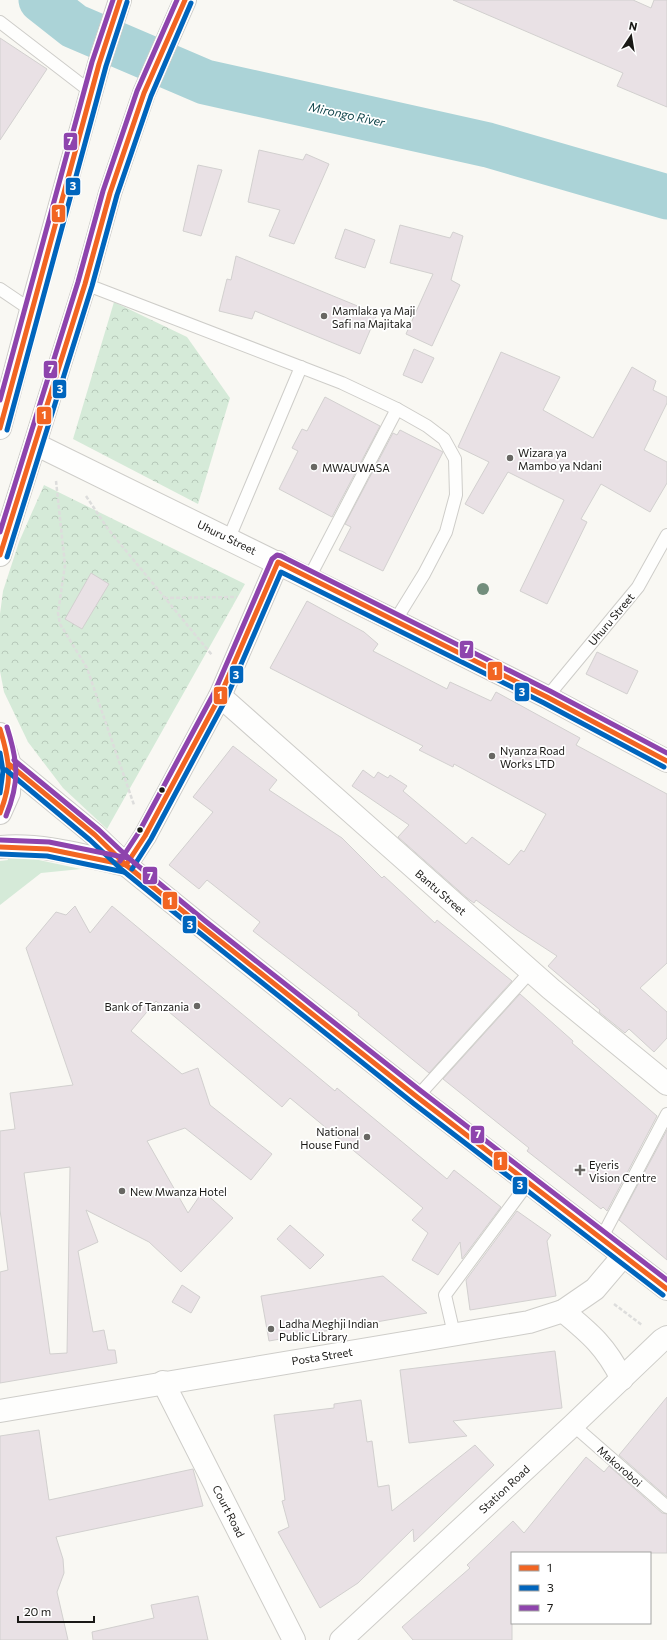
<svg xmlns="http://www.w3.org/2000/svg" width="667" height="1640" viewBox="0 0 667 1640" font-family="Commissioner,sans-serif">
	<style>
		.green { fill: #d5ead8 }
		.park { fill: url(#park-crowns) }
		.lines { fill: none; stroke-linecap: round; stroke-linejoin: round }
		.river { stroke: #abd3d7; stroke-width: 45 }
		.building { fill: #e9e1e5; stroke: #d2d0cf; fill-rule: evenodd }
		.lane-casing { stroke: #cecdc9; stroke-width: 14 }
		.street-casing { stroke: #cecdc9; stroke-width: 24 }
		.secondary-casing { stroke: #cecdc9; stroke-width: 24 }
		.primary-casing { stroke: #cecdc9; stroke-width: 24 }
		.highway-casing { stroke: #cecdc9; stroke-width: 24 }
		.path { stroke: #dddddc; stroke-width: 2.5; stroke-dasharray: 4 2; stroke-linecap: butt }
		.lane { stroke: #fefefd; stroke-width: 12 }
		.street { stroke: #fefefd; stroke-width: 22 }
		.secondary { stroke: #fefefd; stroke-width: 22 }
		.primary { stroke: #fefefd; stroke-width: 22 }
		.highway { stroke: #fefefd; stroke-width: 22 }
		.bus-1-casing { stroke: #fff; stroke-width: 8 }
		.bus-2-casing { stroke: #fff; stroke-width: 8 }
		.bus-3-casing { stroke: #fff; stroke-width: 8 }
		.bus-1 { stroke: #f26522; stroke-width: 5 }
		.bus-2 { stroke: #0065bd; stroke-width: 5 }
		.bus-3 { stroke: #8e44ad; stroke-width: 5 }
		.tree { fill: #738e7c }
		.poi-dot { fill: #686763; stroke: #fff; stroke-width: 1.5 }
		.bus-dot { fill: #1a1916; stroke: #fff; stroke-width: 1.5 }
		.labels { text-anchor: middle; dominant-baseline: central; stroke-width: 3.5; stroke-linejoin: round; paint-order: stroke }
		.poi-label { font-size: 11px; fill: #1a1916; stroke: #fff; text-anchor: start }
		.street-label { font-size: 11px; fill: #1a1916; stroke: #fff }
		.water-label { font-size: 12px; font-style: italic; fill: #0f444a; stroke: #fff }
		.line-badge { stroke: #fff; stroke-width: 1.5 }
		.badge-label { font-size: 11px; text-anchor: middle; font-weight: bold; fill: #fff }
	</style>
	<defs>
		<pattern id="park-crowns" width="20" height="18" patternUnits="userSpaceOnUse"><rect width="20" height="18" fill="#d5ead8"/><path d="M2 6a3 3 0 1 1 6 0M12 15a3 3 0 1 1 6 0" fill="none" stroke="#b6c8b9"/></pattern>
	</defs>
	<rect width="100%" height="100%" fill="#f9f8f3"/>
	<polygon class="green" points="6,853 81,869 41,873 0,905 0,861 8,860"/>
	<g class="park">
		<polygon points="114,302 187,337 230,398 198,504 73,439"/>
		<polygon points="44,485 245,584 107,829 63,788 28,742 4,692 0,671 0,614 3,591 19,542"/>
	</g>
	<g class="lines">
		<polyline class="river" points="41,0 74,26 205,82 488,145 667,197"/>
	</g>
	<g class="building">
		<polygon points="453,0 633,0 651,8 654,0 667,0 667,107 617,86 623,73"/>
		<polygon points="0,38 47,69 0,140"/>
		<polygon points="259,150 303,160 306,154 329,164 294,244 269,236 280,210 248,202"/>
		<polygon points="198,165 222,170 201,236 183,231"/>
		<polygon points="400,225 450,238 453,232 463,236 451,280 460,285 432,346 406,334 433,274 390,263"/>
		<polygon points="345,229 375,240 365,268 335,258"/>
		<polygon points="236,256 377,314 360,354 255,311 252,319 219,311 227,279 231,280"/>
		<polygon points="414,349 434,358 422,383 403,375"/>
		<polygon points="501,352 560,377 543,410 593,438 632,367 656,381 653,390 667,397 667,403 644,450 667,462 667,483 650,512 601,484 581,519 587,522 547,604 520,591 564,500 508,472 483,514 465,504 489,462 458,447"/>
		<polygon points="325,397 380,426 332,517 279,489 298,451 292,448 302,429 307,431"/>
		<polygon points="400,430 443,452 383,571 339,550 351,527 345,524 393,433 397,435"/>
		<polygon points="91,573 109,584 82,629 65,619"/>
		<polygon points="307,601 364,632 378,644 373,651 447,689 450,682 491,701 496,692 580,738 576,745 667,794 667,963 640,988 667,1012 667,1038 654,1052 629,1029 625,1033 599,1012 600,1010 548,966 557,956 517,930 476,900 474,903 467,898 398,837 409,825 352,786 363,770 374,778 378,772 388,778 390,775 407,786 403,791 466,844 472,837 509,865 521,850 524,852 546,814 454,764 453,767 419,750 423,746 270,668"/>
		<polygon points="597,652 638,671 627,694 586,674"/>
		<polygon points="233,746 277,780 269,790 342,838 382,878 384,876 435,923 437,920 512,981 429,1073 358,1015 359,1013 253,931 260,922 207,880 199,889 169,865 213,812 193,797"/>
		<path d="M75,906L90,933L112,906L335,1091L337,1088L447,1179L454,1170L501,1207L462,1259L460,1242L438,1275L412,1260L428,1233L412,1220L423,1208L290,1098L282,1107L156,1001L131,1031L182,1074L198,1068L210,1105L272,1154L251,1180L185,1128L147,1141L188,1213L203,1191L233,1218L181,1272L149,1242L86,1210L98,1242L78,1251L93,1332L104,1330L108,1350H115L117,1363L0,1383V1272L8,1270L0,1210V1131L15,1129L10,1093L73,1085L26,948L56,912L66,915ZM70,1167L67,1353L50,1354L24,1173Z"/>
		<polygon points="520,994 573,1041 572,1043 657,1116 607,1211 603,1207 601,1209 527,1151 529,1148 443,1079"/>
		<polygon points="667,1130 667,1260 619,1220"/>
		<polygon points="517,1211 551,1235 547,1241 556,1296 470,1310 466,1280"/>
		<polygon points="290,1225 324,1255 310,1269 277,1239"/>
		<polygon points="383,1276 427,1313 269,1341 261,1296"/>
		<polygon points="182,1285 200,1297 191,1313 172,1302"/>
		<polygon points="555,1351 562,1408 453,1421 467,1436 409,1443 400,1370"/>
		<polygon points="667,1397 667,1497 619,1455"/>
		<polygon points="361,1400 367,1442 372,1441 378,1487 389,1485 392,1511 475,1445 494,1465 414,1542 413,1529 358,1583 320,1608 278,1532 289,1527 282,1501 285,1500 274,1415 334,1408 334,1404"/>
		<polygon points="39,1430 49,1500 193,1469 203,1506 56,1537 63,1559 64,1573 57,1592 68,1640 0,1640 0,1436"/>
		<polygon points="586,1457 604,1472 609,1466 662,1513 667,1514 667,1553 512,1553 512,1640 413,1640 402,1627 470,1568 467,1565 513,1521 524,1533"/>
		<polygon points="198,1596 208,1640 93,1640 92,1632 154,1618 151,1605"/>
	</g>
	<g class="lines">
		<defs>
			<g id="lane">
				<polyline points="0,22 91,92"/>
				<polyline points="85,284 342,383 397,409 427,426 444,439 455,459 456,495 446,532 424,574 395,621"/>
				<polyline points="0,289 31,310"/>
				<polyline points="229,538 301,367"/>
				<polyline points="309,578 397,409"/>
				<polyline points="547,697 638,587 667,535"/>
				<polyline points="417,1097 531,971"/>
				<polyline points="601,1239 667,1114"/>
				<polyline points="454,1334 445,1295 528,1183"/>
				<polyline points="573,1425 667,1507"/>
			</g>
			<g id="street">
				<polyline points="220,696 551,989 667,1084"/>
				<polyline points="126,865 145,836 220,696 278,562"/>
				<path d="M563,1311C591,1334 606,1347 622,1379"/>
				<polyline points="163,1382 294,1640"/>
			</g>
			<g id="secondary">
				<polyline points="35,444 395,621 547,697 667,761"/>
				<polyline points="0,1411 529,1322 563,1311 595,1289 623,1256"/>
				<polyline points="341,1640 573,1425 662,1340 667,1337"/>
			</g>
			<g id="primary">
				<polyline points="0,428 31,310 99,64 120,0"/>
				<polyline points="0,555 85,284 110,193 144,93 185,0"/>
			</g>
			<g id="highway">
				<polyline points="0,734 10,765 9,793 0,813"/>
				<polyline points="10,765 95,835 126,865 200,925 417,1097 667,1289"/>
				<path d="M0,847C42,843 85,856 126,865"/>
			</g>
		</defs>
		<use href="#lane" class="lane-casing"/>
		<use href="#street" class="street-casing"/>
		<use href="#secondary" class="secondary-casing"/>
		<use href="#primary" class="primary-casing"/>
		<use href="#highway" class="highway-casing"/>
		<g class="path">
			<polyline points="56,481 65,565 58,613 60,624 87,668 134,805"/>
			<polyline points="86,496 108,529 212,655"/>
			<polyline points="164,598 237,597"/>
			<polyline points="614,1304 642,1325"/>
		</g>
		<use href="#lane" class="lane"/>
		<use href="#street" class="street"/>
		<use href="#secondary" class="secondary"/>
		<use href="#primary" class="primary"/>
		<use href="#highway" class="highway"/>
		<defs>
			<g id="bus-1">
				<polyline points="0,428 99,64 120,0"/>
				<polyline points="0,555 85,284 110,193 144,93 185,0"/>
				<path d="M0,729C10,762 13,780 0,813"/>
				<polyline points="10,765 95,835 126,865 200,925 417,1097 667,1289"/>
				<polyline points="0,847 48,849 126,865"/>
				<polyline points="126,865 145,836 220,696 278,562 547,697 667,761"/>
			</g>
			<g id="bus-2">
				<polyline points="7,430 106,66 127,2"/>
				<polyline points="7,557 92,286 117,195 151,96 191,3"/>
				<polyline points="0,753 3,771 0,793"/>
				<polyline points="6,770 90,840 122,870 196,930 413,1103 663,1295"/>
				<polyline points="0,854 47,856 124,872"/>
				<polyline points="132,869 151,839 226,699 281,572 544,703 664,767"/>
			</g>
			<g id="bus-3">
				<polyline points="0,400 92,62 113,0"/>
				<polyline points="0,532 78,282 103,191 137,91 177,0"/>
				<polyline points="14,760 99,830 131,860 204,920 421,1091 667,1280"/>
				<path d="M6,816C20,781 18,762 7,727"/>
				<polyline points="0,840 49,842 128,858"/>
				<polyline points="120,861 139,832 214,693 272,559 277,555 281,556 550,691 667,753"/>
			</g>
		</defs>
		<use href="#bus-1" class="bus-1-casing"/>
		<use href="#bus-2" class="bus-2-casing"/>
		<use href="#bus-3" class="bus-3-casing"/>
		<use href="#bus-1" class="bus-1"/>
		<use href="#bus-2" class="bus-2"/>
		<use href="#bus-3" class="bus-3"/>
	</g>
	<circle class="tree" cx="483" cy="589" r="6"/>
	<g class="poi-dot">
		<circle cx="324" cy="316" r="4"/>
		<circle cx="510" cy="458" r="4"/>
		<circle cx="314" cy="467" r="4"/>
		<circle cx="492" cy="756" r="4"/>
		<circle cx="197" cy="1006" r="4"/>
		<circle cx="367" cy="1137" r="4"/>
		<path d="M578 1164h4v4h4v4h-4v4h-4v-4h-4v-4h4z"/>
		<circle cx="122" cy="1191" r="4"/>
		<circle cx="271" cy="1329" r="4"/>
	</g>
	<g class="bus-dot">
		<circle cx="162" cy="790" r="3.5"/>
		<circle cx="140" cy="830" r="3.5"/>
	</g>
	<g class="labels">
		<g class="poi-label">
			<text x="332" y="310">Mamlaka ya Maji<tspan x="332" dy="13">Safi na Majitaka</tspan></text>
			<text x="518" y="452">Wizara ya<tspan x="518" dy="13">Mambo ya Ndani</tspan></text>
			<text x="322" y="467">MWAUWASA</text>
			<text x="500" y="750">Nyanza Road<tspan x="500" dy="13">Works LTD</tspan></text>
			<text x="189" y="1006" text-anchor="end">Bank of Tanzania</text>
			<text x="359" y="1131" text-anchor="end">National<tspan x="359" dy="13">House Fund</tspan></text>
			<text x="589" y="1164">Eyeris<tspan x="589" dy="13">Vision Centre</tspan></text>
			<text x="130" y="1191">New Mwanza Hotel</text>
			<text x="279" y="1323">Ladha Meghji Indian<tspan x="279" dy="13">Public Library</tspan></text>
		</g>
		<g class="street-label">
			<text transform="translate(227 537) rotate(26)">Uhuru Street</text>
			<text transform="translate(611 619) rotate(-50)">Uhuru Street</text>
			<text transform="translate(441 892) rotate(41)">Bantu Street</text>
			<text transform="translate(322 1356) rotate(-9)">Posta Street</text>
			<text transform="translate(620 1466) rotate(41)">Makoroboi</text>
			<text transform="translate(504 1489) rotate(-43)">Station Road</text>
			<text transform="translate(229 1511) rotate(63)">Court Road</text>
		</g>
		<g class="water-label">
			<text transform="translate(347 114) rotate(12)">Mirongo River</text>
		</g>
	</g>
	<g class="line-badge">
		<rect x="63" y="132" width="15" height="19" rx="4" fill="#8e44ad"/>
		<rect x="65" y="177" width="16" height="19" rx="4" fill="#0065bd"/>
		<rect x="51" y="204" width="15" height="19" rx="4" fill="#f26522"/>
		<rect x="43" y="360" width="15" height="19" rx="4" fill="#8e44ad"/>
		<rect x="52" y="379" width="15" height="20" rx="4" fill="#0065bd"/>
		<rect x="36" y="406" width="16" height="19" rx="4" fill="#f26522"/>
		<rect x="459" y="640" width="15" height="19" rx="4" fill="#8e44ad"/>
		<rect x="487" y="661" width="16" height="20" rx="4" fill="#f26522"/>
		<rect x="229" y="665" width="15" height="19" rx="4" fill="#0065bd"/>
		<rect x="514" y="682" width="16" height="20" rx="4" fill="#0065bd"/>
		<rect x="213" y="686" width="15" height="19" rx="4" fill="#f26522"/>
		<rect x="142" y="866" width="16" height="19" rx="4" fill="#8e44ad"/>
		<rect x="162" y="891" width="16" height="19" rx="4" fill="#f26522"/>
		<rect x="182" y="915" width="15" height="19" rx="4" fill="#0065bd"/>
		<rect x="470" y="1125" width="15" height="19" rx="4" fill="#8e44ad"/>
		<rect x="493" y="1151" width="15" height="20" rx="4" fill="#f26522"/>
		<rect x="512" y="1176" width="16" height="19" rx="4" fill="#0065bd"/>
	</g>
	<g class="badge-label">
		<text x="70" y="145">7</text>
		<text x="73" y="190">3</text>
		<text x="58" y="217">1</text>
		<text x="51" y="373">7</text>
		<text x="60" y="393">3</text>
		<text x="44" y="419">1</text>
		<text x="467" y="653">7</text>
		<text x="495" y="675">1</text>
		<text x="236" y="679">3</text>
		<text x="522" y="696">3</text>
		<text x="220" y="699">1</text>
		<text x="150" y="880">7</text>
		<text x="170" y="905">1</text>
		<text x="190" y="929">3</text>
		<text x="478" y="1138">7</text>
		<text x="500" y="1165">1</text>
		<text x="520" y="1189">3</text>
	</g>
	<rect x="511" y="1552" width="140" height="72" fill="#ffffff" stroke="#a3a3a2"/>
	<rect x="519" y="1565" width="20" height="6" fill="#f26522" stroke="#a3a3a2"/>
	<text x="547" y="1572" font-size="12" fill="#1a1916">1</text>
	<rect x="519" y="1585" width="20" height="6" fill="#0065bd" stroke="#a3a3a2"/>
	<text x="547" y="1592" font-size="12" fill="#1a1916">3</text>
	<rect x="519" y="1605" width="20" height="6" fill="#8e44ad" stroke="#a3a3a2"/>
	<text x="547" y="1612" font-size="12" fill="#1a1916">7</text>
	<g transform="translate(631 36) rotate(12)" stroke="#ffffff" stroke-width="3" paint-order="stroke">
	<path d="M0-3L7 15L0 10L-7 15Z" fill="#1a1916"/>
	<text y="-6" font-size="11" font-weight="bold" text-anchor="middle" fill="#1a1916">N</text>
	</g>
	<path d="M18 1616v6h76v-6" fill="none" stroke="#1a1916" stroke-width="2"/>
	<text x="24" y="1616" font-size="12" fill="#1a1916" stroke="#ffffff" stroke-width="3" paint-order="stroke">20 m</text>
</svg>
